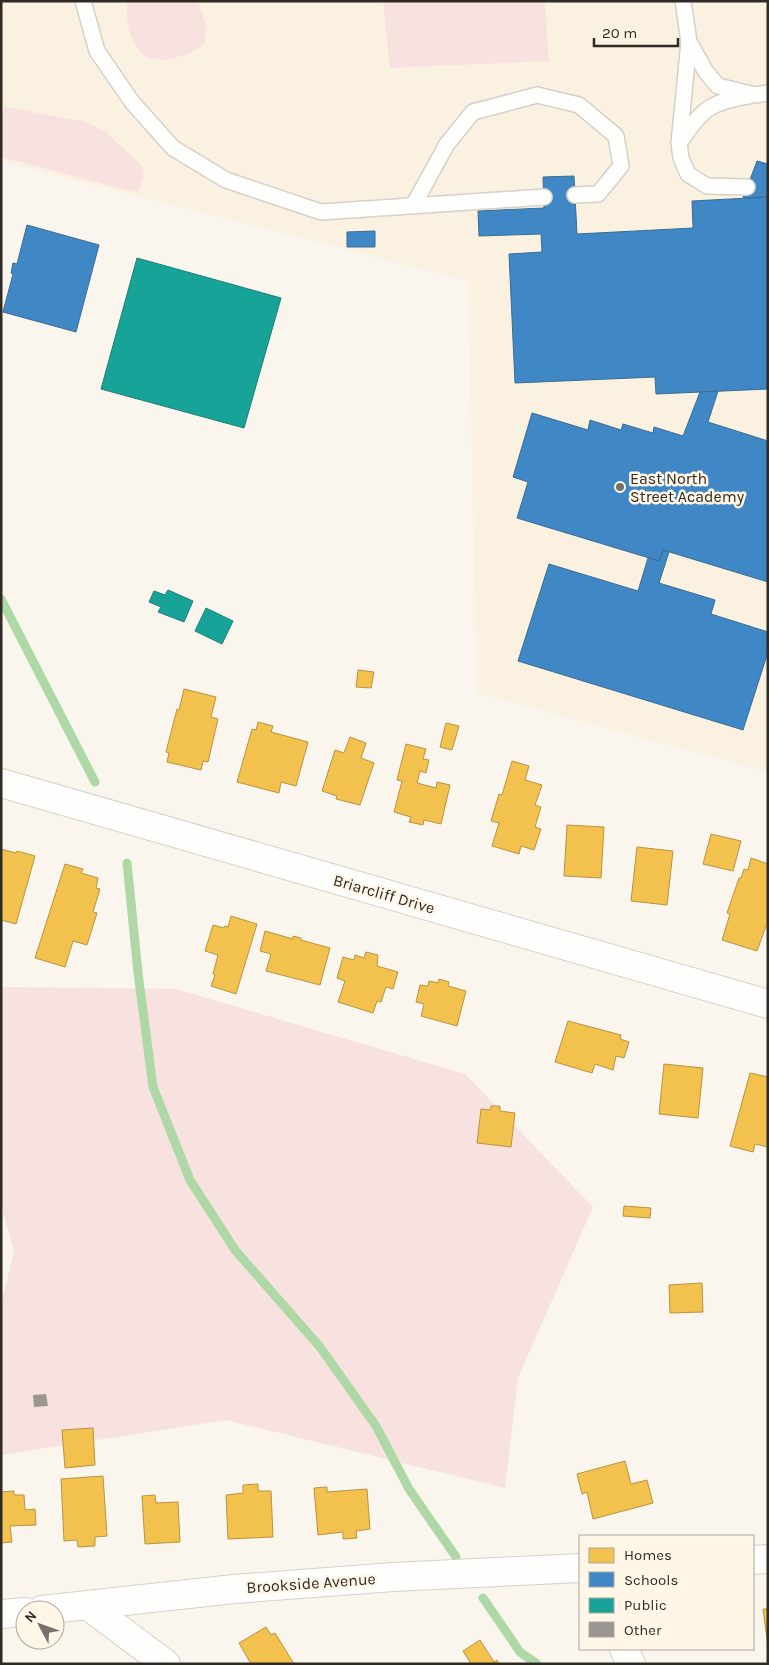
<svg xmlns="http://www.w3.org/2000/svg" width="769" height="1665" viewBox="0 0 769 1665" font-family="Karla,sans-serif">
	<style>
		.built { fill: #fbf1e0 }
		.green { fill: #f8e2df }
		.homes { fill: #f2c14e; stroke: #b89441 }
		.schools { fill: #3f88c5; stroke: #3a6c95 }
		.public { fill: #17a398; stroke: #1e7f75 }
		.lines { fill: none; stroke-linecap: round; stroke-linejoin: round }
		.stream { stroke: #aed9a6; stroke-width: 9 }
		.building { fill: #9b9691 }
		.service-casing { stroke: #d5d1ca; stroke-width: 18 }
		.minor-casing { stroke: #d5d1ca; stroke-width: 30 }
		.service { stroke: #fefefc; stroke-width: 15 }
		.minor { stroke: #fefefc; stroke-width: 28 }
		.poi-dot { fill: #76726a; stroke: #fff6e8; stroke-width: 2 }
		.labels { text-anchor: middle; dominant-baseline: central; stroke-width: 5; stroke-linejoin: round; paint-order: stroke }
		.poi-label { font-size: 16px; fill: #2f2b24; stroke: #fff6e8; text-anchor: start }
		.street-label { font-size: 16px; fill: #2f2b24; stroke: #fff6e8 }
	</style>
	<rect width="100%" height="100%" fill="#faf5ed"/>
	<polygon class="built" points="1,1 768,1 768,772 477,693 468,281 1,161"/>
	<g class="green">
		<path d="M127,1H198L206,25L205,42C198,51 189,54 178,57C137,70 125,35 127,1Z"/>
		<polygon points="383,1 545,1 549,61 390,68"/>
		<polygon points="4,107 83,121 105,131 142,166 144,175 138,193 1,157 1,117"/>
		<polygon points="1,987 176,989 465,1074 593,1207 518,1378 505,1488 226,1420 1,1455 1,1306 14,1251 1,1205"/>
	</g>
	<g class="homes">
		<polygon points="358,670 374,672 371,688 356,687"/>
		<polygon points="184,689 216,697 211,717 218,719 208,762 203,761 201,770 167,762 169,753 166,752 177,709 179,710"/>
		<polygon points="258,722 273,726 271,732 308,742 296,786 281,782 279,793 237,782 252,729 256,730"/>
		<polygon points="446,723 459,726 452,750 440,747"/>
		<polygon points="350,737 366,743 361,758 374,763 360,805 336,799 337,796 322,791 335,750 344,753"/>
		<polygon points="406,744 426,749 423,759 429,760 426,773 420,771 417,783 436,788 437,782 450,785 441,824 424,820 423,825 409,822 411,817 394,812 402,781 397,780"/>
		<polygon points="512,761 529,766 525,780 542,785 535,805 541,807 535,827 541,829 534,850 521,846 519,854 492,846 499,823 491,821 499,794 502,795"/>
		<polygon points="567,825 604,827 601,878 564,876"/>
		<polygon points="711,834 741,841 733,871 703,864"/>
		<polygon points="637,847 673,851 667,905 631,901"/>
		<polygon points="1,849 16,853 17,851 35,856 16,924 1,920"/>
		<polygon points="751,858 768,864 768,925 766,926 757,951 722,940 730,914 727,913 739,878 741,878 744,869 748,870"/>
		<polygon points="65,864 83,869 81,873 98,878 96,888 100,889 93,912 97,913 87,945 73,941 65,967 35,958"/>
		<polygon points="231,916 257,924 236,994 211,986 215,975 213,974 218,955 205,951 213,925 224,928 225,926 228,927"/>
		<polygon points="265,931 293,939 293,936 301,938 301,940 330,948 320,985 266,971 271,954 260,951"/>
		<polygon points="366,952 378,955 377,966 398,972 393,989 386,987 381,1002 377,1001 373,1013 338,1002 345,981 337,978 343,957 354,960 355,955 364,958"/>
		<polygon points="439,979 449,982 448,986 466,991 457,1026 421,1016 424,1004 416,1002 420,985 428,986 429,981 438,983"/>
		<polygon points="568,1021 621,1035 620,1039 629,1042 624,1058 616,1056 613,1070 595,1064 592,1073 555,1062"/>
		<polygon points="664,1064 703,1068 698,1118 659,1114"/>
		<polygon points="750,1073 768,1077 768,1147 755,1144 753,1152 730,1146"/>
		<polygon points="491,1106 500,1106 500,1111 515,1113 511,1147 477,1143 481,1109 490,1110"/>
		<polygon points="624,1206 651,1208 650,1218 623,1216"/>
		<polygon points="702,1283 703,1312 670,1313 669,1285"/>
		<polygon points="93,1428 95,1465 65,1468 62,1430"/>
		<polygon points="625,1461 631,1484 647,1480 653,1503 593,1519 587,1492 582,1494 577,1474"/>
		<polygon points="103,1476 107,1536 95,1537 95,1546 78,1547 77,1540 64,1541 61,1479"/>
		<polygon points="258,1484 258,1491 271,1491 273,1537 228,1539 226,1495 243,1493 243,1485"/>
		<polygon points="327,1487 327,1492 367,1489 370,1529 356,1531 357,1538 343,1539 343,1532 318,1535 314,1488"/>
		<polygon points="14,1491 14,1495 24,1495 25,1510 35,1509 36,1525 10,1526 12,1542 1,1543 1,1492"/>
		<polygon points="155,1495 156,1503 178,1502 180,1542 145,1544 142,1496"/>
		<polygon points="763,1609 768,1609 768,1646"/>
		<polygon points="266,1627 271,1635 275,1633 294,1664 251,1664 239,1643"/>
		<polygon points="480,1640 494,1662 497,1660 499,1664 471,1664 463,1651"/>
	</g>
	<g class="schools">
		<polygon points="757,161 768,164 768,197 743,198"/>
		<polygon points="574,176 577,234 693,228 692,201 768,197 768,389 656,394 655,377 515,383 509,254 542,252 541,234 479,236 478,211 544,208 543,177"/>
		<polygon points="27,225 99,245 76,332 3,312 13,274 11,273 13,263 17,264"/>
		<polygon points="375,231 375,247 347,247 347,232"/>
		<polygon points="718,391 708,422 768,441 768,582 663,550 659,561 517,518 528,482 513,477 532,413 588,430 590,420 621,430 623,424 653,433 654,427 683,436 700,392"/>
		<polygon points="663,550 669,552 659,583 715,600 711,614 768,632 768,652 743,730 518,661 549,564 638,591 648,558 659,561"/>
	</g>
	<g class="public">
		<polygon points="137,258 281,298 244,428 101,389"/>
		<polygon points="168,590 193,601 184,622 158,612 161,607 149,602 154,591 165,595"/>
		<polygon points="206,608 233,621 222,644 195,631"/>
	</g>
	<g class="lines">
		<g class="stream">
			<polyline points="1,599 95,782"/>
			<polyline points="127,863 138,973 153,1087 190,1180 235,1250 320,1347 376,1426 409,1489 456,1557"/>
			<polyline points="483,1598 520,1652 537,1664"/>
		</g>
	</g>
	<polygon class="building" points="46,1394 48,1406 34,1407 33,1395"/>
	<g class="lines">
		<defs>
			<g id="service">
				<polyline points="83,1 97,51 132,102 173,148 226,180 321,212 544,197"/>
				<polyline points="683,1 689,42"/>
				<path d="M680,142C701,110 710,102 748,96"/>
				<polyline points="747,187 707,186 688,174 681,158 679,143 689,42 706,72 718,86 755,95 768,93"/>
				<polyline points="413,206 447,144 473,112 537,95 579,105 616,136 621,166 598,194 575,195"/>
			</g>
			<g id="minor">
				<polyline points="1,783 768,1004"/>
				<polyline points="753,1560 768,1559"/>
				<polyline points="87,1605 166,1664"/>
				<polyline points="42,1610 234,1589 393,1577 580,1568"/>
				<polyline points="1,1614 25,1612"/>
				<polyline points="624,1649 631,1664"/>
			</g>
		</defs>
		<use href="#service" class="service-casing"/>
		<use href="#minor" class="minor-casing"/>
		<use href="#service" class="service"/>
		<use href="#minor" class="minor"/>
	</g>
	<circle class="poi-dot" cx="620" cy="487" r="5"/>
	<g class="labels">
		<g class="poi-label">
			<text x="630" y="478">East North<tspan x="630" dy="18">Street Academy</tspan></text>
		</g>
		<g class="street-label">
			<text transform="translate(384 894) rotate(16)">Briarcliff Drive</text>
			<text transform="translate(311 1583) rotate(-4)">Brookside Avenue</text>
		</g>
	</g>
	<rect width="769" height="1665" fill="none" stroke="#2f2b24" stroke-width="5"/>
	<rect x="579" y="1535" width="175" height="115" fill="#fff6e8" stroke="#aca59a"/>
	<rect x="589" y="1548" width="25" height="15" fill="#f2c14e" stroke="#aca59a"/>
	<text x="624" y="1560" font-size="15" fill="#2f2b24">Homes</text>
	<rect x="589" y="1572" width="25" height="15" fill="#3f88c5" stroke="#aca59a"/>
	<text x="624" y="1585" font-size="15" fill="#2f2b24">Schools</text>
	<rect x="589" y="1598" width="25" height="15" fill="#17a398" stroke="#aca59a"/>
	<text x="624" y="1610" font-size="15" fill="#2f2b24">Public</text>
	<rect x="589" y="1622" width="25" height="15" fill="#9b9691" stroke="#aca59a"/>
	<text x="624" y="1635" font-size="15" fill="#2f2b24">Other</text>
	<g transform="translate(40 1625) rotate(311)"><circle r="24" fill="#fff6e8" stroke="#aca59a"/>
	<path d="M0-4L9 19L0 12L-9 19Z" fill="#76726a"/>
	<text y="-8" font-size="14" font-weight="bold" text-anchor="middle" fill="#2f2b24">N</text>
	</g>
	<path d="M594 38v8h84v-8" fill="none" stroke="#2f2b24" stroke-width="2.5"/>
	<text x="602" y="38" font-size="15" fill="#2f2b24" stroke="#fff6e8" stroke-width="4" paint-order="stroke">20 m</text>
</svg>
